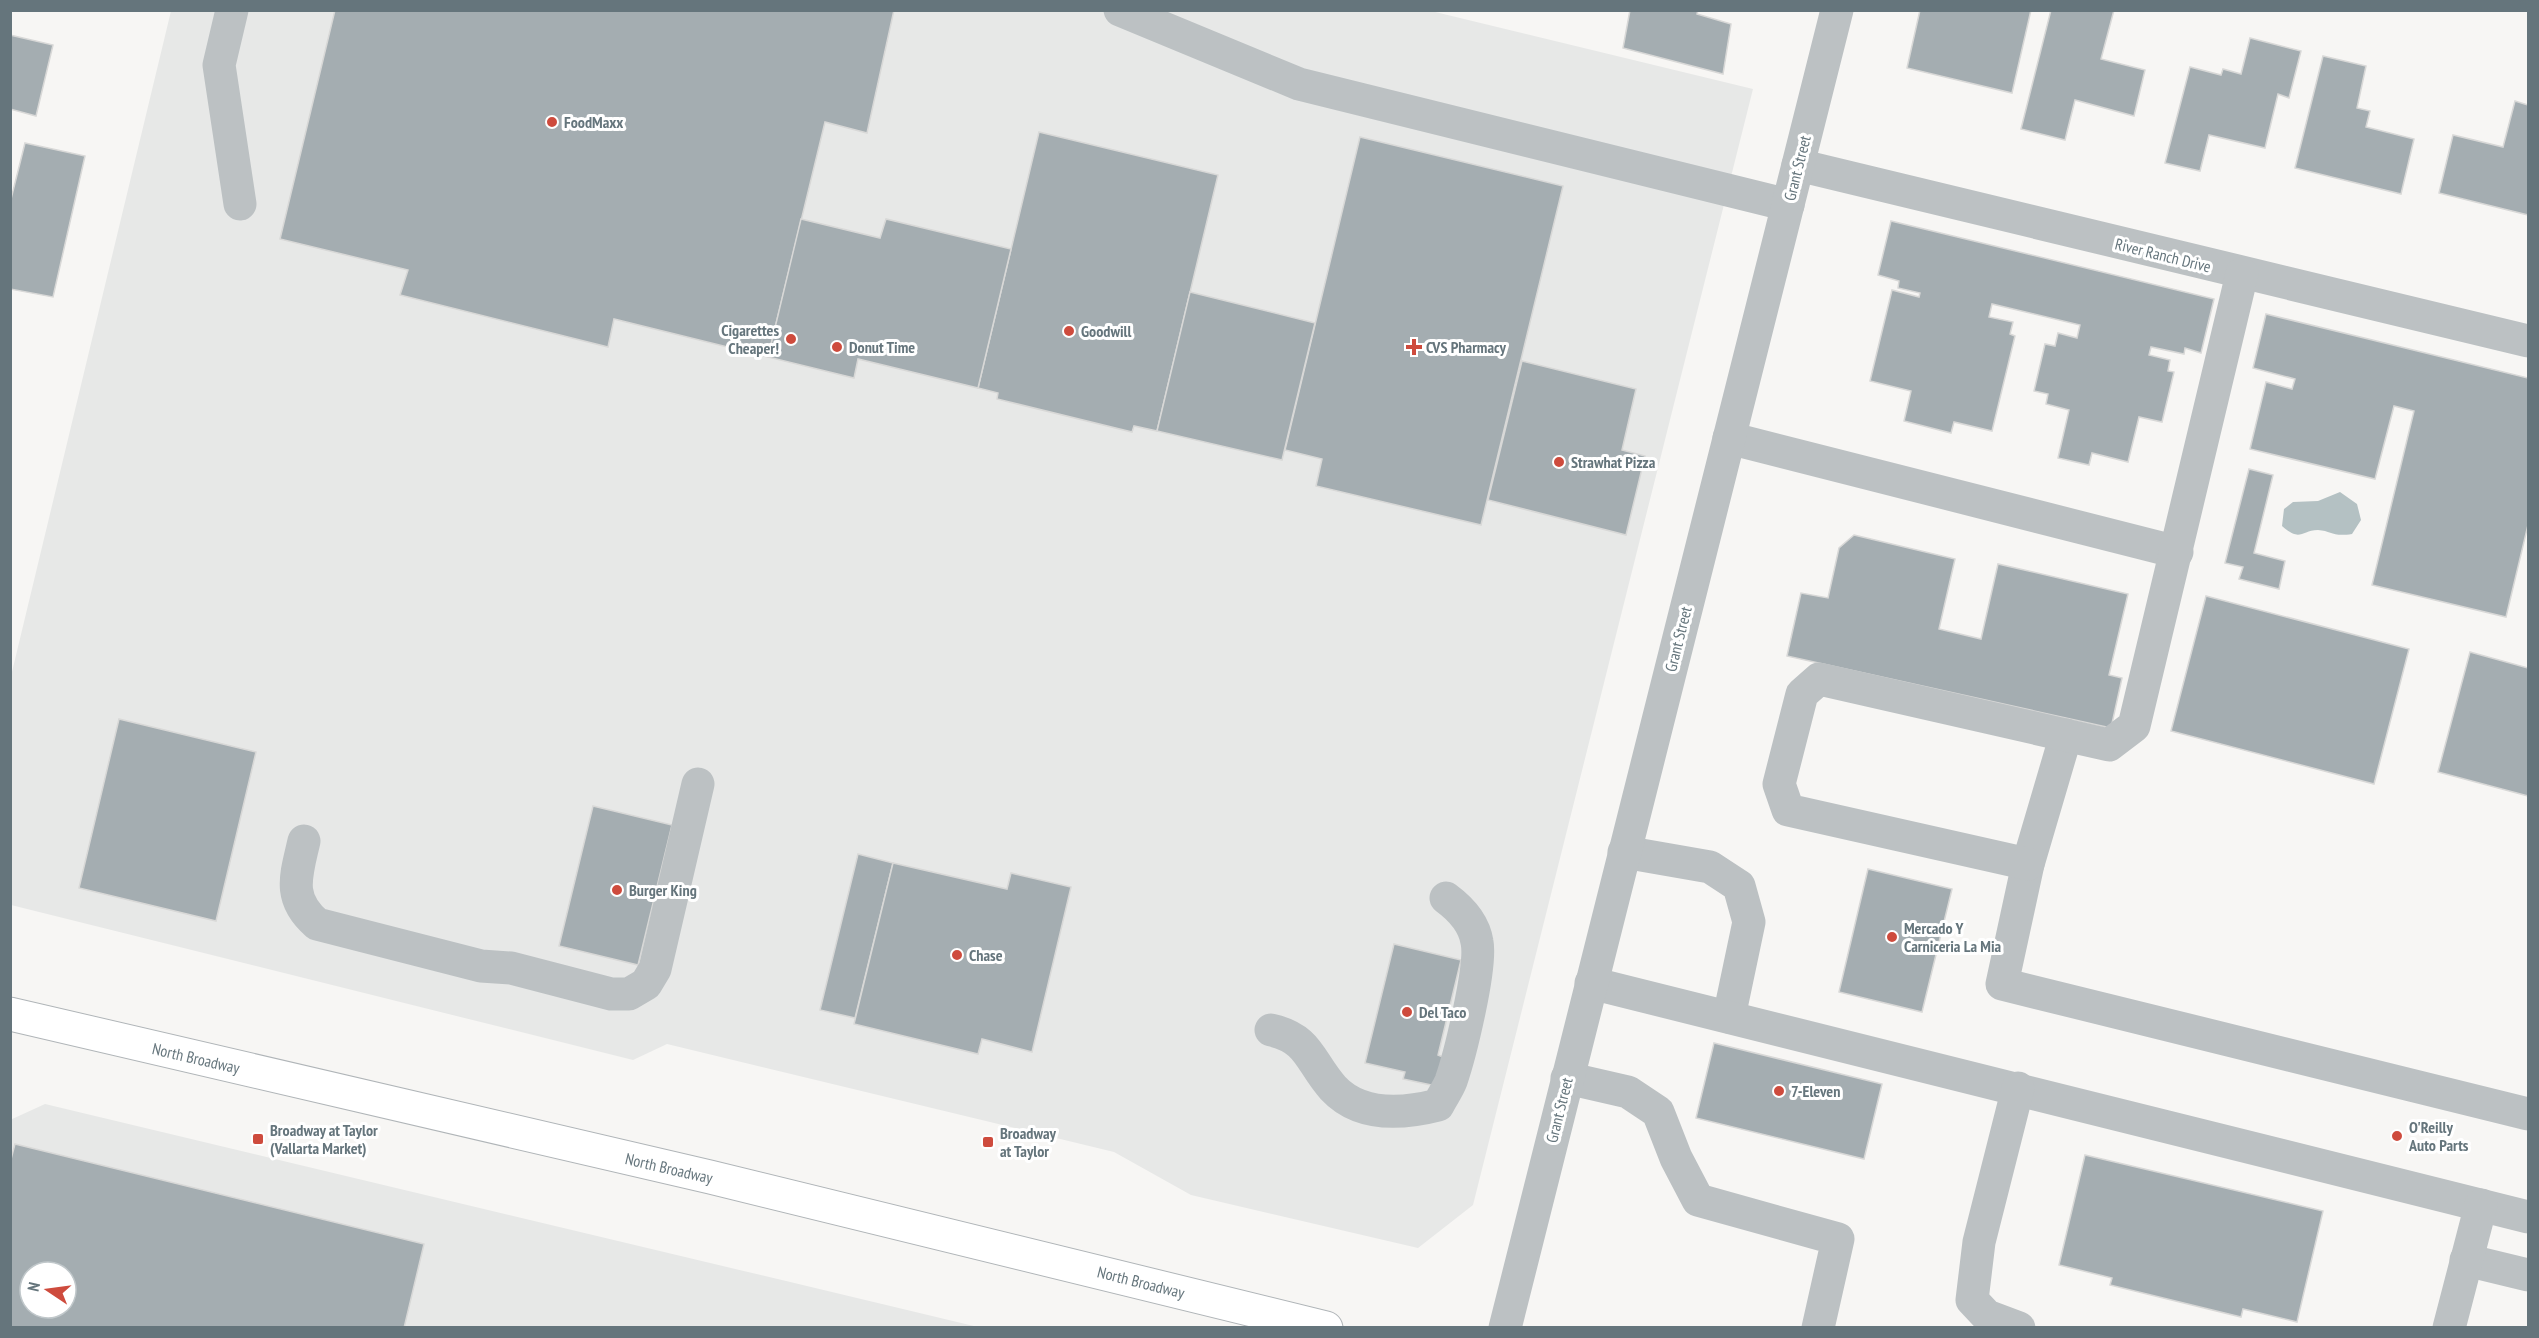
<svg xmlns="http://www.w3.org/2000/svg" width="2539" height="1338" viewBox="0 0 2539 1338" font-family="'PT Sans Narrow',sans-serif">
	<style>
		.built { fill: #e7e8e7; fill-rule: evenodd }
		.water { fill: #b4c1c3 }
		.building { fill: #a4adb1; stroke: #d8d8d7; stroke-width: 1.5; fill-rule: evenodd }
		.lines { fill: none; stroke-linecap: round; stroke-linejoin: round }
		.major-casing { stroke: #b0b5b8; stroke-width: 35 }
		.minor { stroke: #bcc1c3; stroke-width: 33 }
		.major { stroke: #fff; stroke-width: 33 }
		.poi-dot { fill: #ce4b3d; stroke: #fff; stroke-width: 2 }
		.labels { text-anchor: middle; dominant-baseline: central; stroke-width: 6; stroke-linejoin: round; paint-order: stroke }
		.poi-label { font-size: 16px; font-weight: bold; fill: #65757c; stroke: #fff; text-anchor: start }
		.street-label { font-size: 16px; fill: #65757c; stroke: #fff }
	</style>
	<rect width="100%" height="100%" fill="#f7f6f4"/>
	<g class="built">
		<polygon points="1427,10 1753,89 1473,1205 1418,1248 1191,1195 1114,1152 667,1044 633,1060 11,905 11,676 171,11"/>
		<path d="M45,1104L978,1327H11L10,1120ZM30,1272H66V1308H30Z"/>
	</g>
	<path class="water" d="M2340,492L2357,504L2361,520L2352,534C2332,537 2332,531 2318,530C2301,530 2301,543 2282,526L2284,509L2293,502L2318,501Z"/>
	<g class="building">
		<polygon points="335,10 894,10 867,133 825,122 768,357 614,319 608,347 400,295 408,270 280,239"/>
		<polygon points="1630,10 1698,10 1697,14 1731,24 1723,74 1623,48"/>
		<polygon points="1920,10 2031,10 2012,93 1907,68"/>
		<polygon points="2051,10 2114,10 2101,59 2145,70 2134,116 2075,100 2065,140 2021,129"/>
		<polygon points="10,35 53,45 36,116 10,109"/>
		<polygon points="2250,38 2301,51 2289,98 2278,94 2265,148 2209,135 2200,171 2165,163 2190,67 2221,75 2223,69 2241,74"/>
		<polygon points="2323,56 2366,66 2357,108 2370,111 2366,127 2414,139 2401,194 2295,168"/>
		<polygon points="2515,101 2528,105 2528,215 2439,193 2453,135 2503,147"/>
		<polygon points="1039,132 1218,175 1157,431 1134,426 1132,432 997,399 998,393 978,388"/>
		<polygon points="1360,137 1563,186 1481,525 1316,486 1322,459 1285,450"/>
		<polygon points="25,143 85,156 53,297 10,289 10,203"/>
		<polygon points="801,219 880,238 886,219 1011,249 978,388 858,359 854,378 768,357"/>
		<polygon points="1891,221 2214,299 2201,353 2185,348 2184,354 2151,347 2149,355 2170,360 2168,371 2174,372 2162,422 2139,417 2128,462 2092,453 2089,465 2058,458 2069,410 2046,404 2048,394 2034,391 2045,344 2055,346 2058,333 2077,338 2080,325 1992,304 1989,317 2013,322 2010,334 2015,336 1992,431 1954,422 1951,433 1904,421 1911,391 1870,381 1892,290 1919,297 1920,293 1898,288 1899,281 1878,275"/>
		<polygon points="1190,292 1315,323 1282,460 1157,431"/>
		<polygon points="2266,314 2528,378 2528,525 2506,617 2372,585 2414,411 2394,406 2375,479 2250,449 2266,382 2292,389 2295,379 2253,368"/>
		<polygon points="1522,361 1636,389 1622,450 1645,456 1626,535 1488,500"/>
		<polygon points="2249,469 2273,475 2254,553 2285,561 2279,589 2239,579 2243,567 2225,563"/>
		<polygon points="1854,535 1955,559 1939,629 1981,639 1998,564 2128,594 2109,675 2122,678 2111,728 1787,656 1801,593 1828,598 1839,548"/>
		<polygon points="2206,596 2409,649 2374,784 2171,731"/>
		<polygon points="2470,652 2528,668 2528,796 2438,772"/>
		<polygon points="119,719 256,752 216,921 79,888"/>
		<polygon points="593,806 672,825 638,965 559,946"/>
		<polygon points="858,854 893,863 855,1018 820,1010"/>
		<polygon points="893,863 1007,889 1011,873 1071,887 1032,1052 982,1039 978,1054 854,1024"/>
		<polygon points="1868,869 1952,889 1922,1012 1839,992"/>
		<polygon points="1394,944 1461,960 1438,1055 1443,1057 1436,1086 1403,1079 1405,1072 1365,1063"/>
		<polygon points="1714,1043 1882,1084 1864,1159 1696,1118"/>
		<path d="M15,1144L424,1244L404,1328H10V1163ZM30,1272H66V1308H30Z"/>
		<polygon points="2085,1155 2323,1211 2297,1322 2243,1309 2241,1317 2110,1285 2112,1278 2059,1265"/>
	</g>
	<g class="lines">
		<defs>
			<polyline id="major" points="10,1014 710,1177 1326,1328"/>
		</defs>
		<use href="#major" class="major-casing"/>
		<g class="minor">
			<polyline points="232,10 219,65 240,204"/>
			<polyline points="1120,10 1299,84 1788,205"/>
			<polyline points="1798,165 2528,341"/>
			<polyline points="1729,438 2177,552"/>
			<polyline points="2066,735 2028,864 2002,984 2528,1114"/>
			<path d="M304,841C296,876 287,898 317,924L481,966L511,968L611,994H629L646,984L655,969L698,784"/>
			<polyline points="1624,852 1710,867 1739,886 1749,922 1729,1017"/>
			<polyline points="2028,864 1788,810 1779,784 1802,694 1819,679 2109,745 2134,726 2242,274"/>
			<polyline points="1591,983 2528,1217"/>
			<path d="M1271,1030C1310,1039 1309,1061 1333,1088C1360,1117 1403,1114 1438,1105C1442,1097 1448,1089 1451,1081C1460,1055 1482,966 1477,942C1474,923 1461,909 1446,898"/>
			<polyline points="1567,1078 1628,1092 1658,1112 1676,1158 1698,1200 1838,1239 1818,1328"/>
			<polyline points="2018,1088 1979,1242 1972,1300 1987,1316 2019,1328"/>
			<polyline points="2466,1260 2528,1275"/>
			<polyline points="1505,1328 1837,10"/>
			<polyline points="2449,1328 2481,1205"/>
		</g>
		<use href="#major" class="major"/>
	</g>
	<g class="poi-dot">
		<circle cx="552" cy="122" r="6"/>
		<circle cx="1069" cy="331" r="6"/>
		<circle cx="791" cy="339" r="6"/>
		<circle cx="837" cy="347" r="6"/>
		<path d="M1411 338h6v6h6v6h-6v6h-6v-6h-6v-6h6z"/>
		<circle cx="1559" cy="462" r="6"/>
		<circle cx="617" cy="890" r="6"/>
		<circle cx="1892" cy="937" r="6"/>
		<circle cx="957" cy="955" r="6"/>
		<circle cx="1407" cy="1012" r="6"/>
		<circle cx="1779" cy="1091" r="6"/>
		<circle cx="2397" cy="1136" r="6"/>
		<rect x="252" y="1133" width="12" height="12" rx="3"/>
		<rect x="982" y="1136" width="12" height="12" rx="3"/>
	</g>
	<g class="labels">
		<g class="poi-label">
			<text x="564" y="122">FoodMaxx</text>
			<text x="779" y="330" text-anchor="end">Cigarettes<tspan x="779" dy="18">Cheaper!</tspan></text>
			<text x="1081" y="331">Goodwill</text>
			<text x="849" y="347">Donut Time</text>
			<text x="1426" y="347">CVS Pharmacy</text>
			<text x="1571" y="462">Strawhat Pizza</text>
			<text x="629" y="890">Burger King</text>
			<text x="1904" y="928">Mercado Y<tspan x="1904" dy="18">Carniceria La Mia</tspan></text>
			<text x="969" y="955">Chase</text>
			<text x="1419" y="1012">Del Taco</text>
			<text x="1791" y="1091">7-Eleven</text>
			<text x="2409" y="1127">O'Reilly<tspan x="2409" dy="18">Auto Parts</tspan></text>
			<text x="270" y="1130">Broadway at Taylor<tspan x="270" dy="18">(Vallarta Market)</tspan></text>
			<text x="1000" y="1133">Broadway<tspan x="1000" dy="18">at Taylor</tspan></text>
		</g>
		<g class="street-label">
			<text transform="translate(1797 168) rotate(-76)">Grant Street</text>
			<text transform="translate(2163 255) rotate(14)">River Ranch Drive</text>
			<text transform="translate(1678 639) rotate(-76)">Grant Street</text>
			<text transform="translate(196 1058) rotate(13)">North Broadway</text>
			<text transform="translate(1559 1110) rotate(-76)">Grant Street</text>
			<text transform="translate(669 1168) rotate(13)">North Broadway</text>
			<text transform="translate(1141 1282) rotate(14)">North Broadway</text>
		</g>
	</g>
	<rect width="2539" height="1338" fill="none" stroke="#65757c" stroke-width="24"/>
	<g transform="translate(48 1290) rotate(283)"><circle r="28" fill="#ffffff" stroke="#c1c8cb" stroke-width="1.5"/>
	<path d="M0-4.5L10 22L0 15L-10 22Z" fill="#ce4b3d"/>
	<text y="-9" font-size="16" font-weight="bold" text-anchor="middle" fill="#65757c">N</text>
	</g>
</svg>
